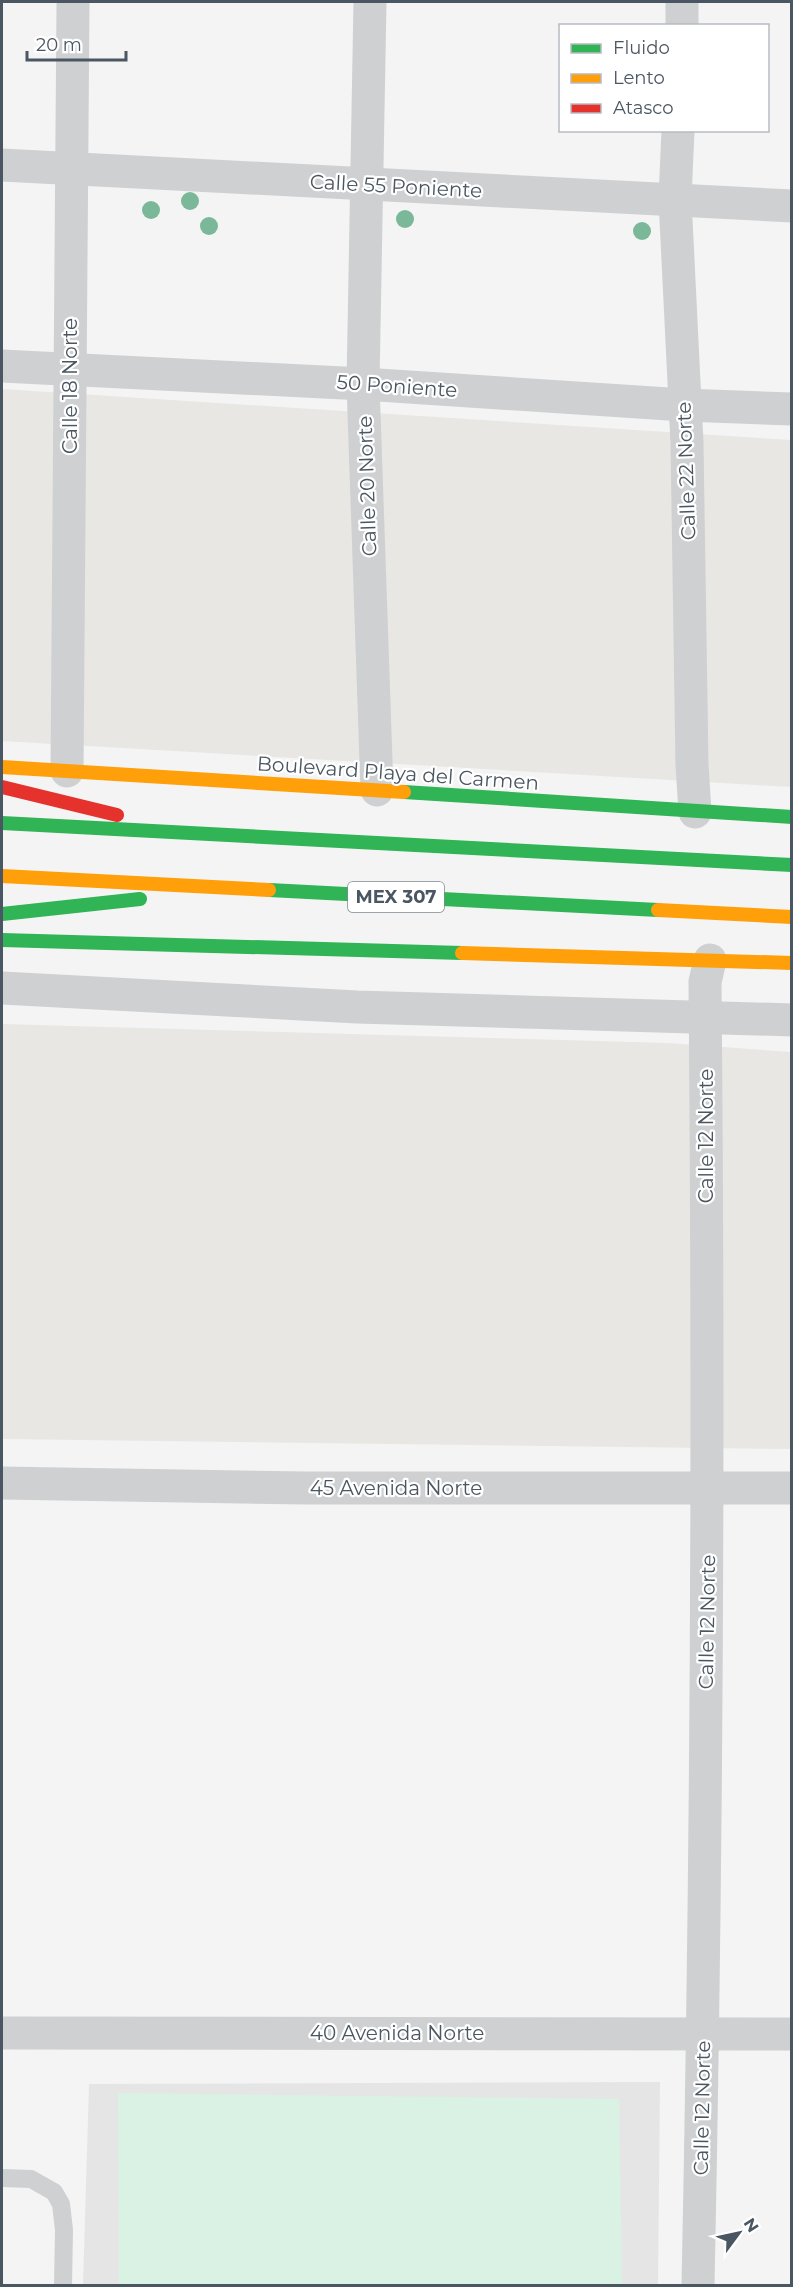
<svg xmlns="http://www.w3.org/2000/svg" width="793" height="2287" viewBox="0 0 793 2287" font-family="Montserrat,sans-serif">
	<style>
		.commercial { fill: #e8e7e3 }
		.education { fill: #e6e5e6 }
		.green { fill: #d9f2e3 }
		.lines { fill: none; stroke-linecap: round; stroke-linejoin: round }
		.lane { stroke: #ced0d2; stroke-width: 18 }
		.street { stroke: #ced0d2; stroke-width: 33 }
		.fast { stroke: #30b455; stroke-width: 14 }
		.slow { stroke: #ff9f0a; stroke-width: 14 }
		.jam { stroke: #e5322d; stroke-width: 14 }
		.tree { fill: #7ab899 }
		.labels { text-anchor: middle; dominant-baseline: central; stroke-width: 4.5; stroke-linejoin: round; paint-order: stroke }
		.shield { fill: #fff; stroke: #808990; stroke-width: 1.5 }
		.shield-label { font-size: 18px; font-weight: bold; fill: #4a5661 }
		.street-label { font-size: 20px; fill: #4a5661; stroke: #fff }
	</style>
	<rect width="100%" height="100%" fill="#f4f4f4"/>
	<g class="commercial">
		<polygon points="2,389 791,440 791,787 2,741"/>
		<polygon points="2,1024 668,1043 791,1052 791,1449 2,1439"/>
	</g>
	<polygon class="education" points="660,2082 658,2285 83,2286 89,2084"/>
	<polygon class="green" points="118,2093 619,2099 622,2285 119,2285"/>
	<g class="lines">
		<polyline class="lane" points="2,2178 31,2179 54,2192 61,2204 64,2230 63,2286"/>
		<g class="street">
			<polyline points="370,2 363,384 377,790"/>
			<polyline points="682,26 682,2"/>
			<polyline points="678,130 675,199 687,443 692,765 695,812"/>
			<polyline points="2,165 792,206"/>
			<polyline points="2,366 363,384 684,405 792,409"/>
			<polyline points="67,771 73,2"/>
			<polyline points="2,988 357,1007 792,1020"/>
			<polyline points="2,1483 306,1488 792,1488"/>
			<polyline points="2,2033 792,2034"/>
			<path d="M698,2286C707,1851 709,1416 705,982L710,960"/>
		</g>
		<g class="fast">
			<polyline points="404,792 792,817"/>
			<polyline points="2,823 792,865"/>
			<polyline points="269,890 658,910"/>
			<polyline points="2,914 140,899"/>
			<polyline points="2,940 462,953"/>
		</g>
		<g class="slow">
			<polyline points="2,767 404,792"/>
			<polyline points="2,876 269,890"/>
			<polyline points="658,910 792,917"/>
			<polyline points="462,953 792,963"/>
		</g>
		<polyline class="jam" points="2,787 117,815"/>
	</g>
	<g class="tree">
		<circle cx="190" cy="201" r="9"/>
		<circle cx="151" cy="210" r="9"/>
		<circle cx="405" cy="219" r="9"/>
		<circle cx="209" cy="226" r="9"/>
		<circle cx="642" cy="231" r="9"/>
	</g>
	<g class="labels">
		<rect class="shield" x="348" y="882" width="96" height="30" rx="4.5"/>
		<g class="shield-label">
			<text x="396" y="897">MEX 307</text>
		</g>
		<g class="street-label">
			<text transform="translate(396 186) rotate(3)">Calle 55 Poniente</text>
			<text transform="translate(70 386) rotate(-90)">Calle 18 Norte</text>
			<text transform="translate(397 386) rotate(4)">50 Poniente</text>
			<text transform="translate(686 471) rotate(-92)">Calle 22 Norte</text>
			<text transform="translate(367 486) rotate(-92)">Calle 20 Norte</text>
			<text transform="translate(398 773) rotate(4)">Boulevard Playa del Carmen</text>
			<text transform="translate(706 1136) rotate(-90)">Calle 12 Norte</text>
			<text x="396" y="1488">45 Avenida Norte</text>
			<text transform="translate(707 1622) rotate(-89)">Calle 12 Norte</text>
			<text x="397" y="2033">40 Avenida Norte</text>
			<text transform="translate(702 2108) rotate(-89)">Calle 12 Norte</text>
		</g>
	</g>
	<rect width="793" height="2287" fill="none" stroke="#4a5661" stroke-width="6"/>
	<rect x="559" y="24" width="210" height="108" fill="#ffffff" stroke="#b7bbc0" stroke-width="1.5"/>
	<rect x="571" y="44" width="30" height="9" fill="#30b455" stroke="#b7bbc0" stroke-width="1.5"/>
	<text x="613" y="54" font-size="18" fill="#4a5661">Fluido</text>
	<rect x="571" y="74" width="30" height="9" fill="#ff9f0a" stroke="#b7bbc0" stroke-width="1.5"/>
	<text x="613" y="84" font-size="18" fill="#4a5661">Lento</text>
	<rect x="571" y="104" width="30" height="9" fill="#e5322d" stroke="#b7bbc0" stroke-width="1.5"/>
	<text x="613" y="114" font-size="18" fill="#4a5661">Atasco</text>
	<g transform="translate(739 2233) rotate(57)" stroke="#ffffff" stroke-width="4.5" paint-order="stroke">
	<path d="M0-4.5L10 22L0 15L-10 22Z" fill="#4a5661"/>
	<text y="-9" font-size="16" font-weight="bold" text-anchor="middle" fill="#4a5661">N</text>
	</g>
	<path d="M27 51v9h99v-9" fill="none" stroke="#4a5661" stroke-width="3"/>
	<text x="36" y="51" font-size="18" fill="#4a5661" stroke="#ffffff" stroke-width="4.5" paint-order="stroke">20 m</text>
</svg>
